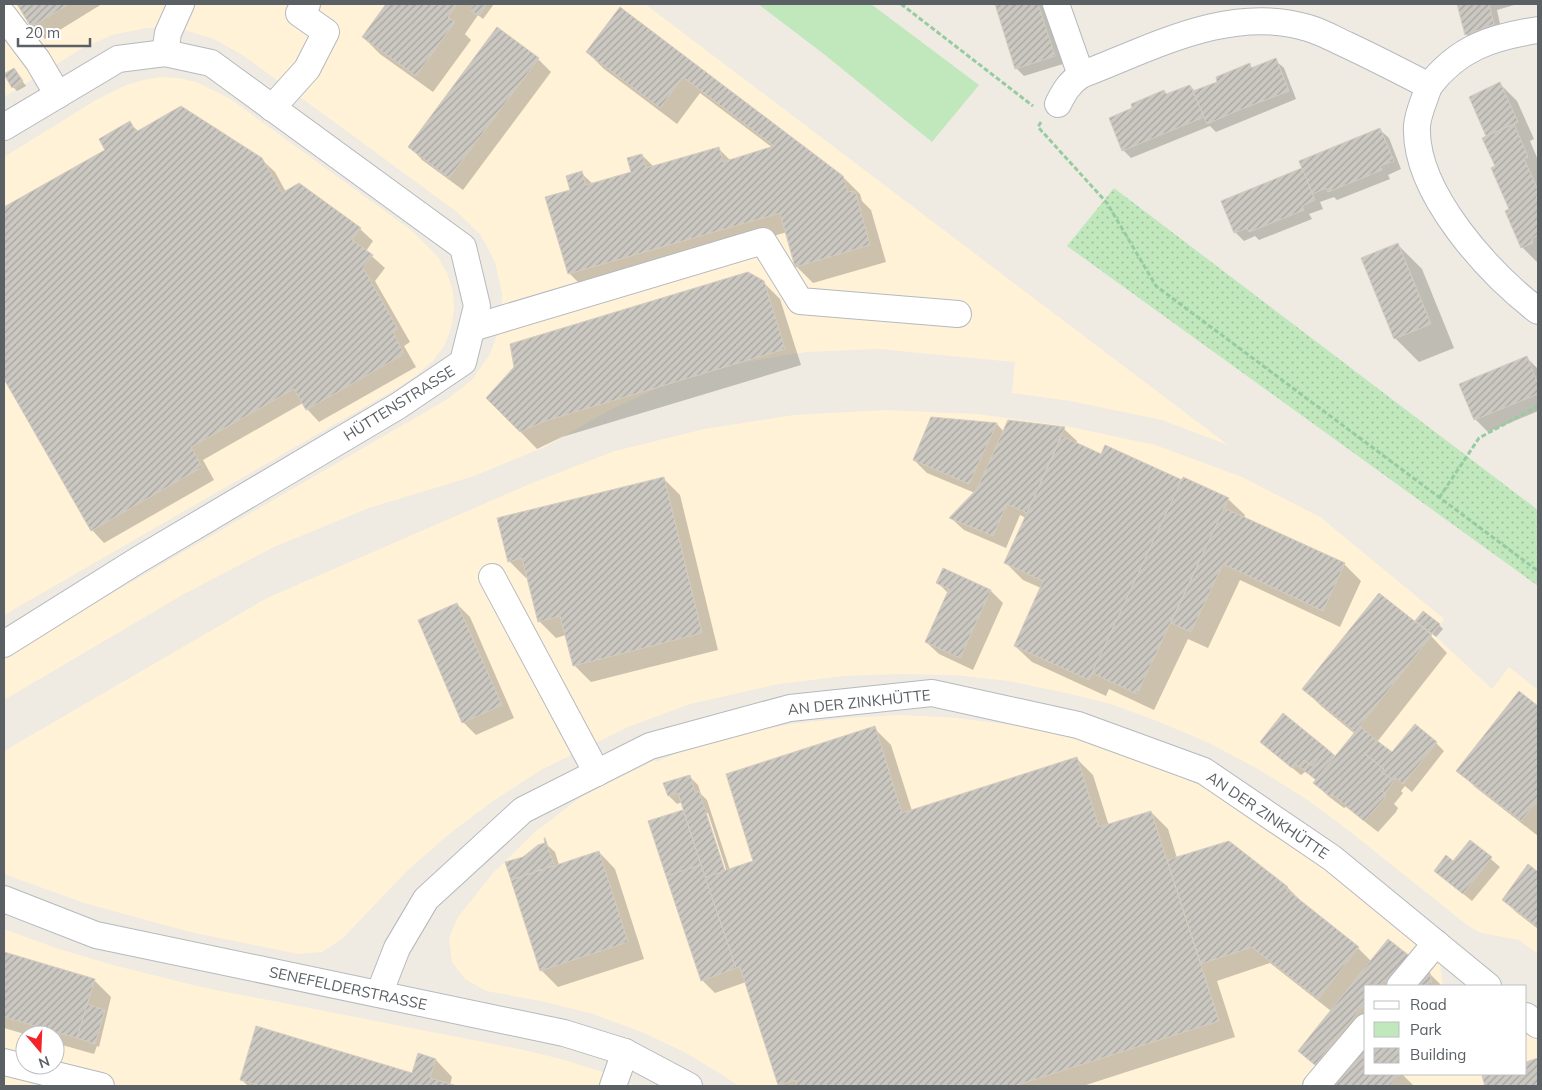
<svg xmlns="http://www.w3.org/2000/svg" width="1542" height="1090" viewBox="0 0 1542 1090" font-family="Mulish,sans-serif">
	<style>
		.commercial { fill: #fff2d7; fill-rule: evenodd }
		.grass { fill: url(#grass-dots) }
		.park { fill: #c1e8bd }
		.shadow { fill: #0003; fill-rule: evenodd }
		.building { fill: url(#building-hatch); stroke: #d4ccc0 }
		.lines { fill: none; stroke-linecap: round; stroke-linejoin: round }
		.minor-casing { stroke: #b5b9be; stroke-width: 28 }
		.path { stroke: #97cba1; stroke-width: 3; stroke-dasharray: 5 2.5; stroke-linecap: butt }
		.minor { stroke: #fff; stroke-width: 26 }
		.labels { text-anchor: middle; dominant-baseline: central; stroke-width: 4; stroke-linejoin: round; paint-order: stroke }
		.street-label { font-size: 15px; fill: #5b6064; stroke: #fff }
	</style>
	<defs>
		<pattern id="grass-dots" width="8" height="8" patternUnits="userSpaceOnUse" patternTransform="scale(1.25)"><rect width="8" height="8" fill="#c1e8bd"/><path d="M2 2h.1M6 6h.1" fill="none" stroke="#a0bf9d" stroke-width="1.8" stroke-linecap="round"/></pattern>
		<pattern id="building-hatch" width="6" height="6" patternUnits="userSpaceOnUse" patternTransform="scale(1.25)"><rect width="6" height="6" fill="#cbc7c1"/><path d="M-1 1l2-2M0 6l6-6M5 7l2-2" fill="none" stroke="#a8a5a0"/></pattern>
	</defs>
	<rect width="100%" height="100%" fill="#efebe2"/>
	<g class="commercial">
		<polygon points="4,4 645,4 1228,445 1162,420 1070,401 1012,393 1015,362 878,349 806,352 734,364 664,385 608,411 545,447 474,476 369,508 274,547 184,594 4,700 4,656 446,400 472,380 490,354 501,325 502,293 495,262 480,234 457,212 244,56 214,39 181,29 146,28 112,35 81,49 4,97"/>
		<polygon points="161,77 178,78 196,82 229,98 411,230 438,257 447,273 453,291 454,310 451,329 444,346 432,362 418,374 401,386 4,615 4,157 96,100 124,86 143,80"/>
		<polygon points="884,410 976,414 1066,426 1155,445 1242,477 1320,517 1444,619 1433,634 1492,689 1509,667 1538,690 1538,954 1519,940 1481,933 1467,925 1348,830 1306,799 1258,769 1209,743 1157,721 1111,704 1066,693 1009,681 953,675 898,674 844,676 779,684 690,704 628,727 541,770 493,801 449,834 407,871 342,939 322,952 298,954 190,932 84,903 4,874 4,751 267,598 532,483 615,451 704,429 794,415"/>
		<polygon points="902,715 957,718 1012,725 1068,736 1129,755 1182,777 1232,802 1279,832 1425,946 1440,964 1443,986 1366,986 1366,1074 1526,1074 1526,1036 1538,1026 1538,1086 739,1086 721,1074 684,1052 644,1033 593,1014 541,1001 486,991 465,979 452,962 449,938 458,917 494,872 535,832 581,797 655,760 656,762 685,750 738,735 792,724 847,718"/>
		<path d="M4,929L59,949L113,965L201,987L519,1049L561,1059L603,1072L636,1086H4ZM25,1035H55V1065H25Z"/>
	</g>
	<polygon class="grass" points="1114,188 1538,510 1538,586 1067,246"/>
	<polygon class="park" points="758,4 871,4 979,85 932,142 825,55"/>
	<g class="shadow">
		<polygon points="19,4 102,4 45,39 32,26"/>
		<polygon points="387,4 494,4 483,19 478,15 465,34 471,40 433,92 380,54 363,37"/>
		<polygon points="997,4 1043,4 1063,64 1024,76 1016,68"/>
		<polygon points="1458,4 1513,4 1514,5 1497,10 1502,33 1474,43 1466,34"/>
		<polygon points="620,9 843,177 860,194 862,201 871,210 886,262 813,283 796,266 787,232 586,290 569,273 572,191 581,173 593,184 632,173 642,155 654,167 718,148 731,161 773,148 700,93 677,124 604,69 587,52"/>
		<polygon points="538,59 551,72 463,190 422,160 410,147"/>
		<polygon points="1275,60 1284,68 1296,99 1216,132 1210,126 1131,158 1123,150 1134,109 1164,92 1168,95 1190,86 1196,92 1219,82 1249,65 1253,68"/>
		<polygon points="14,69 26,86 17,91 13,87"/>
		<polygon points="1500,84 1517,101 1534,139 1530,141 1538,160 1538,263 1522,247 1488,137 1470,97"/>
		<polygon points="130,123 139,132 261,159 275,172 286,192 360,229 373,241 366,251 385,268 375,281 410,342 404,346 416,367 319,422 307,409 303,403 203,460 214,480 104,543 92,530 4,376 4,208 106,150"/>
		<polygon points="1380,130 1389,138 1401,169 1388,175 1390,179 1337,200 1334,197 1320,202 1323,209 1309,214 1312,219 1259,240 1255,236 1244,241 1235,232 1304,169"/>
		<polygon points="1398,245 1422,269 1454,348 1419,362 1395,338"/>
		<polygon points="763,282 780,299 801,365 562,437 537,449 488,398 515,367"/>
		<polygon points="1526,357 1538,369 1538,411 1488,432 1475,419"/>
		<polygon points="932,419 997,424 1004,432 1009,422 1064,429 1077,441 1076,444 1102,456 1182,481 1228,499 1245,515 1244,518 1344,564 1361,581 1340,627 1240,580 1208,648 1188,639 1154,710 1109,689 1106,696 1032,662 1015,646 1041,588 1023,580 1006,563 1026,518 1020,515 1006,548 964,530 951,518 975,493 927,473 914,460"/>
		<polygon points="663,478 680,495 718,650 591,682 574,665 566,635 556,638 539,621 528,577 526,578 509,561"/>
		<polygon points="938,583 991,591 1003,603 973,670 939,654 926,642 948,593"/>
		<polygon points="457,604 470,617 514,718 476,735 463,722"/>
		<polygon points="1420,624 1439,625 1443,629 1436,637"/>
		<polygon points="1431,636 1447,653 1377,742 1393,754 1436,743 1444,751 1412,792 1405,786 1401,791 1403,793 1394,804 1398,808 1396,812 1378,832 1346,807 1344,808 1328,796 1315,783 1317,780 1309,773 1308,774 1305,772 1301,775 1270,750 1325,749 1336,758 1355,734 1321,706 1304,689"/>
		<polygon points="1519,692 1538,707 1538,836 1475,787 1458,770"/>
		<path d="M874,728L891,745L912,811L1076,758L1093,775L1109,826L1151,812L1168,829L1177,858L1287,887L1304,904L1358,948L1372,962L1411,986H1366V1030L1328,1076L1300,1051L1331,1011L1270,963L1217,981L1235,1037L1083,1086H780L746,982L715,993L702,980L650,822L685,811L682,802L677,804L669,796L689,776L698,785L701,794L707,800L730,870L755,862ZM708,813L727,872H724L705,814Z"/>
		<polygon points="1470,841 1500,867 1472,901 1435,871 1453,863"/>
		<polygon points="546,844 555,852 559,865 599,852 615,869 644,959 558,987 541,970 507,863 523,858"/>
		<polygon points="1528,866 1538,873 1538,929 1516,912 1503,899"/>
		<polygon points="4,954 94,980 111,997 99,1047 97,1046 94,1054 55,1043 55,1035 28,1035 4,1028"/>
		<polygon points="1430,974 1442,986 1415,986"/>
		<polygon points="1366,1048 1366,1074 1402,1074 1413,1085 1335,1086"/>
		<polygon points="1538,1059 1538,1086 1486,1086 1483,1077 1494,1074 1526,1074 1526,1063"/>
		<polygon points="436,1060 452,1077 450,1085 453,1086 248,1086 242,1080 413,1074"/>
	</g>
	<g class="building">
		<polygon points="17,4 69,4 31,27"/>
		<polygon points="386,4 457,4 448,17 455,22 416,76 362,37"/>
		<polygon points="474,4 487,4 479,16 470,10"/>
		<polygon points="995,4 1038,4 1055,56 1015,69"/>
		<polygon points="1457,4 1489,4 1494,24 1465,35"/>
		<polygon points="620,7 843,176 848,192 855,191 870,245 795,267 780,213 568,274 545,197 570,190 566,176 582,171 586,185 631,172 627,158 642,154 646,168 719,147 723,162 774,146 683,77 660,108 586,52"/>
		<polygon points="497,27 539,58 449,178 408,147"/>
		<polygon points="1276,58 1289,91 1239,110 1207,124 1193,91 1217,82 1216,77 1250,63 1251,68"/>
		<polygon points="14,68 23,81 12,88 4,74"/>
		<polygon points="1500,82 1518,122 1486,136 1469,97"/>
		<polygon points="1190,85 1204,117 1122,151 1109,118 1132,108 1131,104 1164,90 1166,94"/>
		<polygon points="181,106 262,158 282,193 299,183 361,228 352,240 373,255 363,268 398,329 393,332 404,354 306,410 294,389 191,447 202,467 91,531 4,379 4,207 105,150 99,139 130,121 136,132"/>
		<polygon points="1514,124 1528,157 1524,159 1538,190 1538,196 1536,197 1538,201 1538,235 1531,239 1533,243 1521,248 1505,211 1509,209 1491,168 1495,166 1482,138"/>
		<polygon points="1380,128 1394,161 1380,166 1382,170 1328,192 1326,188 1312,194 1299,161"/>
		<polygon points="1302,168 1315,200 1302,206 1304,210 1249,232 1247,228 1234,233 1221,201"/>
		<polygon points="1398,243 1431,324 1394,339 1361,258"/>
		<polygon points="748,272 764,281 785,349 545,421 520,432 486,398 514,367 510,344"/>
		<polygon points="1527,356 1538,384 1538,394 1474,420 1459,384"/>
		<polygon points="931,417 997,423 969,484 913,460"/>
		<polygon points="1008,420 1065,427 1027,513 1007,504 993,536 949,518 977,489"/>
		<polygon points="1062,436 1101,454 1105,445 1182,480 1089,680 1014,646 1043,581 1004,563"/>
		<polygon points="664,477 702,633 573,666 560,616 538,622 522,558 508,562 497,518"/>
		<polygon points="1183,477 1229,498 1137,694 1092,673"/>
		<polygon points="1224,508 1345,563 1323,611 1223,564 1191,632 1171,623"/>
		<polygon points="943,568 991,590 960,658 925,642 949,589 936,583"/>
		<polygon points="1379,593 1432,635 1355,732 1302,689"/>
		<polygon points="457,603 502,705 462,723 418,620"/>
		<polygon points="1423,611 1440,624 1432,634 1415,621"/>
		<polygon points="1519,691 1538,706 1538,800 1521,821 1456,771"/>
		<polygon points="1283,713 1326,748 1312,766 1304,760 1299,767 1296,764 1292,768 1260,742"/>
		<polygon points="1415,724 1437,742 1403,784 1396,778 1385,793 1382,791 1391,778 1381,772 1384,769 1365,754 1376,740 1392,752"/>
		<polygon points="875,726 902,813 1077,757 1099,827 1151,811 1219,1021 1014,1086 797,1086 795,1080 778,1085 740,967 736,968 705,877 753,861 726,774"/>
		<polygon points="1360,726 1376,740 1365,754 1384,769 1381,772 1391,778 1382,791 1386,794 1384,799 1364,821 1333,795 1331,797 1313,783"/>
		<polygon points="1326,748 1335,756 1316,780 1299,766 1304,760 1312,766"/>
		<polygon points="690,775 695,792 699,791 725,871 705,877 678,793 668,796 663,783"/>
		<polygon points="683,810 701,865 666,876 648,821"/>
		<polygon points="544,838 545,838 554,865 511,880 505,862 523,857 538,845 545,843"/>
		<polygon points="1470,840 1492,857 1463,894 1434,871 1446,855 1453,861"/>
		<polygon points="1229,841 1288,887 1286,889 1359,947 1318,999 1252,947 1201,964 1167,860"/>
		<polygon points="599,851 628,942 540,971 511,880"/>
		<polygon points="1528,864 1538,872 1538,927 1502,900"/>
		<polygon points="701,865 736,968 701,981 666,876"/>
		<polygon points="1388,939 1411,957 1389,985 1384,980 1379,986 1366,986 1366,1002 1315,1065 1298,1051"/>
		<polygon points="4,952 95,979 77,1038 4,1017"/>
		<polygon points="1427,970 1430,973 1432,986 1413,986"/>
		<polygon points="87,1004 105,1010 95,1044 77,1038"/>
		<polygon points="256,1026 412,1073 418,1053 436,1059 430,1078 457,1086 261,1086 240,1080"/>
		<polygon points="1366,1046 1366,1074 1372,1074 1362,1086 1334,1086"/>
		<polygon points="1538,1058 1538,1086 1485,1086 1482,1076 1490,1074 1526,1074 1526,1062"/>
		<polygon points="1372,1074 1400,1074 1390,1086 1362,1086"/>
	</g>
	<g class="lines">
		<defs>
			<g id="minor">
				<polyline points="1056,4 1081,75"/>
				<polyline points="4,16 38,61 58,95"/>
				<polyline points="165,53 168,33 181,4"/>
				<path d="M1429,86C1425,99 1418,112 1417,126C1414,193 1489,273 1538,311"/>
				<path d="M1058,104C1064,92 1069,83 1081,75C1152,48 1230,4 1308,28C1322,32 1334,39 1347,45C1375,58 1402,72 1429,86C1458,48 1492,37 1538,30"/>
				<polyline points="272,108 307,69 326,32 299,13 307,4"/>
				<polyline points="4,127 118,59 165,53 211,63 463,247 477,306 463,362 398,406 138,560 4,644"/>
				<polyline points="472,328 763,241 800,301 958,314"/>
				<polyline points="492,577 597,773"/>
				<polyline points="4,899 96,935 564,1033 625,1052 689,1086"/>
				<polyline points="1400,986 1436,943"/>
				<polyline points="379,994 397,948 426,899 523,810 650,746 790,708 932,693 1078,725 1204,771 1332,858 1488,986"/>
				<polyline points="1526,1016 1538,1025"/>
				<polyline points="4,1062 101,1086"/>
				<polyline points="613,1086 625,1052"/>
				<polyline points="1316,1086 1366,1027"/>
			</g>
		</defs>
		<use href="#minor" class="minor-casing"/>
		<g class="path">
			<polyline points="901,4 1033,106"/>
			<polyline points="1041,122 1038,127 1107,203 1156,286 1538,571"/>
			<polyline points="1439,498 1479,438 1538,406"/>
		</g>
		<use href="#minor" class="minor"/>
	</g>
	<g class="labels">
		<g class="street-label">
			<text transform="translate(399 403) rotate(-32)">HÜTTENSTRASSE</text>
			<text transform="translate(859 702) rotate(-6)">AN DER ZINKHÜTTE</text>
			<text transform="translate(1268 815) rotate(34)">AN DER ZINKHÜTTE</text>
			<text transform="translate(348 988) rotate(12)">SENEFELDERSTRASSE</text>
		</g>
	</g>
	<rect width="1542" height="1090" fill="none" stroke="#5b6064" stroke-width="10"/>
	<rect x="1364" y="985" width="162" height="90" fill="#ffffff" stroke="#bdbfc1"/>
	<rect x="1374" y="1001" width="25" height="8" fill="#ffffff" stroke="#bdbfc1"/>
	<text x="1410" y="1010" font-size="15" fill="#5b6064">Road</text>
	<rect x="1374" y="1022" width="25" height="15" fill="#c1e8bd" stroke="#bdbfc1"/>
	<text x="1410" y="1035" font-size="15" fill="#5b6064">Park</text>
	<rect x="1374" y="1048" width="25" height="15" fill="url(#building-hatch)" stroke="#bdbfc1"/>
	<text x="1410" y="1060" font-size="15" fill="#5b6064">Building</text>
	<g transform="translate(40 1050) rotate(161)"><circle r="24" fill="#ffffff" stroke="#bdbfc1"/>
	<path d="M0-4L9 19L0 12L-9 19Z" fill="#f32427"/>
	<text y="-8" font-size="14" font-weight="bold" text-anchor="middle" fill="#5b6064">N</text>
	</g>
	<path d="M18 38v8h72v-8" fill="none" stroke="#5b6064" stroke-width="2.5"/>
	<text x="25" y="38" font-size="15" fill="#5b6064" stroke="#ffffff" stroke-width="4" paint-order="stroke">20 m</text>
</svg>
